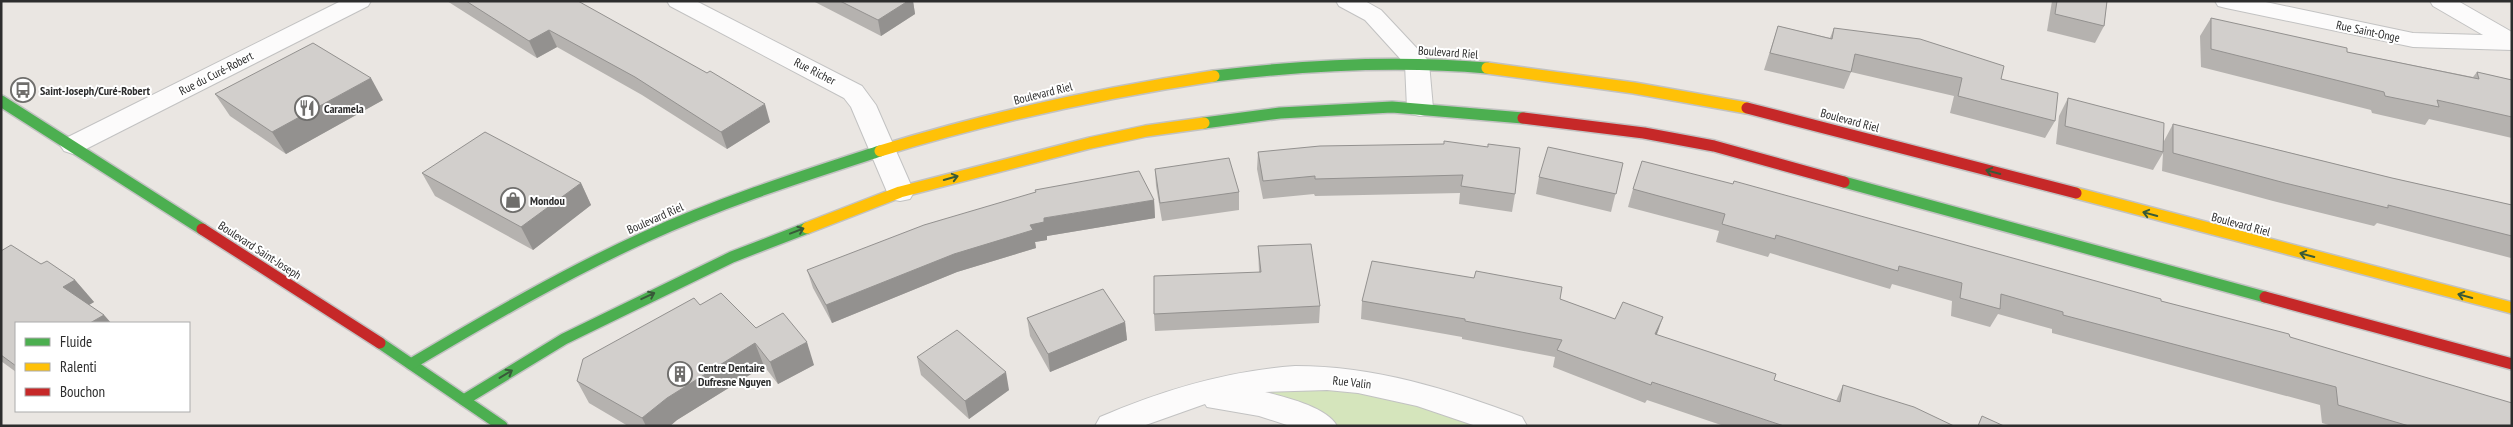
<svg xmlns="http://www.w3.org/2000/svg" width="2513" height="427" viewBox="0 0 2513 427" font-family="'PT Sans Narrow',sans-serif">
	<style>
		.green { fill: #d5e5bc }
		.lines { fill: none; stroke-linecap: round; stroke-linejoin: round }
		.street-casing { stroke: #c2c2c2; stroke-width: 2 }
		.fast-casing { stroke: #c2c2c2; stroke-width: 14 }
		.slow-casing { stroke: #c2c2c2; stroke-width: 14 }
		.jam-casing { stroke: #c2c2c2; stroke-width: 14 }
		.street { fill: #fcfbfb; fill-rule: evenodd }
		.fast { stroke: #4caf50; stroke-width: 11 }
		.slow { stroke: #ffc107; stroke-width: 11 }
		.jam { stroke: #c62828; stroke-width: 11 }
		.wall { fill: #b5b2af }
		.shaded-wall { fill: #93918f }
		.building { fill: #d2cfcc; stroke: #93918f }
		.oneway { stroke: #385a39 }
		.labels { text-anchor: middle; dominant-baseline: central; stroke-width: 4; stroke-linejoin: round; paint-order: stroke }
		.street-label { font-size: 12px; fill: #2d2d2d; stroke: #fff }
		.poi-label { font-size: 12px; font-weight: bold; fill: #2d2d2d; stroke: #fff; text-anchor: start }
	</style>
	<rect width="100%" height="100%" fill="#eae6e2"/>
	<polygon class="green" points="1308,379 1511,426 1321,426 1246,400 1259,381"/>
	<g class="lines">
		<defs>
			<g id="street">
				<polygon points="341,1 371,1 368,6 82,151 73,154 64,151 60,145 64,139"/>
				<polygon points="667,1 696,1 862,86 876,105 914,192 910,199 900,201 890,199 851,107 844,98 670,6"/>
				<polygon points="1336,1 1365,1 1381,10 1426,58 1429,63 1433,108 1429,114 1420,116 1411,114 1407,108 1405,64 1365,20 1339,6"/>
				<polygon points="2215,1 2261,1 2413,33 2483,35 2433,6 2430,1 2458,1 2512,32 2512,50 2413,47 2226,8 2218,6"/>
				<path d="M1295,366C1375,366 1448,389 1522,417L1527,426H1476L1417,406L1358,393L1327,390L1265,392C1285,397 1327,407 1337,426H1290L1259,416L1207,407L1205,404L1143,426H1095L1100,417C1163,390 1226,371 1295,366Z"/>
			</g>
			<g id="fast">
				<path d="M1214,76C1305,65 1395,60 1487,68"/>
				<polyline points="1,101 202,229"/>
				<polyline points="1204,123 1280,113 1392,107 1523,118"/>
				<polyline points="1844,182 2265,297"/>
				<polyline points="380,343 502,426"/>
				<path d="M411,364C487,319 564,274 645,237C721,202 800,177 880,151"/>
				<polyline points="464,400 564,339 732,257 807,228"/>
			</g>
			<g id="slow">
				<polyline points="1487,68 1634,88 1747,108"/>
				<path d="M880,151C990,117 1101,93 1214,76"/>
				<polyline points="2076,193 2512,308"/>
				<polyline points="807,228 900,192 1090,143 1146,131 1204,123"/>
			</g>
			<g id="jam">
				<polyline points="1747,108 2076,193"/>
				<polyline points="1523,118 1644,133 1714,146 1844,182"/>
				<polyline points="202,229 380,343"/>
				<polyline points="2265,297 2512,364"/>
			</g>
		</defs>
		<use href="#street" class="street-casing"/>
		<use href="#fast" class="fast-casing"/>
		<use href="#slow" class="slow-casing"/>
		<use href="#jam" class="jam-casing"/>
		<use href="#street" class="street"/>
		<use href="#fast" class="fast"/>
		<use href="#slow" class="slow"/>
		<use href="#jam" class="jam"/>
	</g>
	<g class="wall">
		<polygon points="447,1 578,1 770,122 727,149 642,95 557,47 537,58"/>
		<polygon points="813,1 913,1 915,14 881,36"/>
		<polygon points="2052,1 2107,1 2104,26 2095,43 2047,31"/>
		<polygon points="2211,18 2347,52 2473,77 2477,72 2512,80 2512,138 2429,119 2425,125 2372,113 2371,110 2201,67 2200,36"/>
		<polygon points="1778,26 1830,38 1834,28 2001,79 2055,121 2045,138 1950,113 1954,96 1851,72 1844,89 1764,70"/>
		<polygon points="215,94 383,100 286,154 230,116"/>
		<polygon points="2068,98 2164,141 2173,124 2392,178 2512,205 2512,259 2511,258 2377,223 2374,226 2273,201 2162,171 2163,153 2153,170 2056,144 2059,116"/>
		<polygon points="1444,144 1515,194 1512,212 1459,204 1460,193 1315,196 1314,194 1263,199 1257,169 1258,152"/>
		<polygon points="1623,163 1611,212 1536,194 1539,177"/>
		<polygon points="1155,169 1239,192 1239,210 1162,221 1156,186"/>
		<polygon points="422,173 581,183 591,205 533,250 435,196"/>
		<polygon points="1633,189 2161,301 2290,337 2512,426 2332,426 2322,423 2320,405 2052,333 2052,329 1998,314 1990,327 1951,316 1952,301 1892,284 1890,289 1770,253 1768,257 1716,242 1719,231 1628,207"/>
		<polygon points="1154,200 1155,218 1047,236 1047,240 1035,242 1036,248 957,272 832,323 813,288 807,270"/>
		<polygon points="1258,246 1320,306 1319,323 1155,331 1154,314 1259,272"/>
		<polygon points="1,251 41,264 75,280 94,302 89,305 104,315 111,323 16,323 16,372 1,361"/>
		<polygon points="1560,299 1657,335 1774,380 1836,401 1843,385 1954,426 1724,426 1647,400 1645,403 1553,367 1555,357 1462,339 1462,337 1361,319 1362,301"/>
		<polygon points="700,305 756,328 814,365 778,384 764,366 677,420 670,426 628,426 589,403 577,381"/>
		<polygon points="1027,318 1125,322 1127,340 1050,372 1030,336"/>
		<polygon points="917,357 1009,390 969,419 921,375"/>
	</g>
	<g class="shaded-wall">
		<polygon points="908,1 913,1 915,14 881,36 878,20"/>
		<polygon points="549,30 557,47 537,58 529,41"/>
		<polygon points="371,78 383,100 286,154 272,132"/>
		<polygon points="765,104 770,122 727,149 721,132"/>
		<polygon points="581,183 591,205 533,250 521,227"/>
		<polygon points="1154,200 1155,218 1047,236 1047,240 1035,242 1036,248 957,272 832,323 826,305 954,254 1030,225 1044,218"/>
		<polygon points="75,280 94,302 82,309 63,287"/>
		<polygon points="104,315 111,323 90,323"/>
		<polygon points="1663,317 1657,334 1650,352 1655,334"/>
		<polygon points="1125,322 1127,340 1050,372 1048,354"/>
		<polygon points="807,342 814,365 778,384 770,362"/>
		<polygon points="755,343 764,366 677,420 670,426 646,426 642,418 667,398"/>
		<polygon points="1006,372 1009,390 969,419 965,401"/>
	</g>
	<g class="building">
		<polygon points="466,1 578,1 707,73 710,71 765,104 721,132 635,77 549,30 529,41"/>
		<polygon points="840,1 908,1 878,20"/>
		<polygon points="2057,1 2107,1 2104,26 2055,14"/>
		<polygon points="2211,18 2347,48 2347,52 2479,79 2477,72 2512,80 2512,117 2437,100 2439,107 2385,96 2384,92 2211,49"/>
		<polygon points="1778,26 1832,39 1834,28 1920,39 2004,66 2001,79 2058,93 2055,121 1958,96 1962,78 1855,54 1851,72 1770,53"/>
		<polygon points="313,43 371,78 272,132 215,94"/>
		<polygon points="2068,98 2164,123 2163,152 2065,126"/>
		<polygon points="2173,124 2392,178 2512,205 2512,236 2388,205 2388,208 2285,183 2173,153"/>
		<polygon points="485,132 581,183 521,227 422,173"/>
		<polygon points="1444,141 1488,147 1488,144 1520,148 1515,194 1461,186 1463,175 1315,179 1315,176 1263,181 1258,152 1320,146 1444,144"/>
		<polygon points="1548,147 1623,163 1616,194 1539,177"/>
		<polygon points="1229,158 1239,192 1160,203 1155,169"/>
		<polygon points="1642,161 1733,184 1734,181 2161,299 2161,301 2289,334 2290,337 2512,403 2512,426 2409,426 2338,405 2336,387 2063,315 2063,312 2001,294 2000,309 1960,298 1962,283 1899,266 1898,271 1776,235 1775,239 1722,224 1725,214 1633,189"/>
		<polygon points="1139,171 1154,200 1044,218 1044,222 1030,225 1033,230 954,254 826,305 807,270 924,225 1036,192 1035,190"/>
		<polygon points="1311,244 1320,306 1154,314 1154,276 1261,272 1258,246"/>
		<polygon points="11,245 41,264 47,261 75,280 63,287 104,315 90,323 16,323 16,366 1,355 1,251"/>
		<polygon points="1372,261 1474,278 1476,271 1562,287 1560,299 1615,319 1623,302 1663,317 1655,334 1776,374 1774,380 1840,402 1843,385 1914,407 1954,426 1784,426 1652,382 1651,385 1557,350 1562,340 1465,321 1465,319 1362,301"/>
		<polygon points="1103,289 1125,322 1048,354 1027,318"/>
		<polygon points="721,293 756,328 783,313 807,342 770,362 755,343 667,398 642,418 577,381 583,359 694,298 700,305"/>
		<polygon points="957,330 1006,372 965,401 917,357"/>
		<polygon points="1982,416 2004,426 1978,426"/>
	</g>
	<defs><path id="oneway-shaft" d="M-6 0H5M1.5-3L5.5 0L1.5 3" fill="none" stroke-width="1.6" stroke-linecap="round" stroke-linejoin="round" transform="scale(1.25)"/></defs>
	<g class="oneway">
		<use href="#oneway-shaft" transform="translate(1993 172) rotate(-165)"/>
		<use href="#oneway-shaft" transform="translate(951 178) rotate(-16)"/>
		<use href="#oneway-shaft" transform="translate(2150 214) rotate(-165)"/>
		<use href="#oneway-shaft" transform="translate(797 231) rotate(-21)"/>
		<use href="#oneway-shaft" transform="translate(2307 255) rotate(-165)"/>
		<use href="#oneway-shaft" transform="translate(648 296) rotate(-25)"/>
		<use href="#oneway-shaft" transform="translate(2465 296) rotate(-165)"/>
		<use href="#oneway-shaft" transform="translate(506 374) rotate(-31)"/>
	</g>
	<defs>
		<symbol id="bus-ring" viewBox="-11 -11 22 22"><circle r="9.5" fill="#fff" stroke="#6f6e6c" stroke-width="1.5"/><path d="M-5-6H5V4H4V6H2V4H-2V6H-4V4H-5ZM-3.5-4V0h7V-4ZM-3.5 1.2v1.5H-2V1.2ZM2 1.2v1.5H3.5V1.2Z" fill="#6f6e6c"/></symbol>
		<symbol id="restaurant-ring" viewBox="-11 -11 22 22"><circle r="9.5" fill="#fff" stroke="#6f6e6c" stroke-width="1.5"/><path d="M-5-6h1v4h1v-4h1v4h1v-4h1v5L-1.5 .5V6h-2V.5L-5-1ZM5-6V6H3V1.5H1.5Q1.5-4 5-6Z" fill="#6f6e6c"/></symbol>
		<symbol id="shop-ring" viewBox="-11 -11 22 22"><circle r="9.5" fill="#fff" stroke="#6f6e6c" stroke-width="1.5"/><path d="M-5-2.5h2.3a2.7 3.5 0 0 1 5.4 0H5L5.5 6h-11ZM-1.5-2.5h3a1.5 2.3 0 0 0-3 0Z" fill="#6f6e6c"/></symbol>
		<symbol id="building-ring" viewBox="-11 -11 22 22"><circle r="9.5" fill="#fff" stroke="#6f6e6c" stroke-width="1.5"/><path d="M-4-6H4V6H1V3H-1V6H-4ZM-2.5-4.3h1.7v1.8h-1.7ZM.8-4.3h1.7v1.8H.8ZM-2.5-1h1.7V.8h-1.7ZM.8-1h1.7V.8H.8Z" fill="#6f6e6c"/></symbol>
	</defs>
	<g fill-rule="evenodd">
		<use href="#bus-ring" x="9" y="76" width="28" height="28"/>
		<use href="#restaurant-ring" x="293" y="94" width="28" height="28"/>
		<use href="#shop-ring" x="499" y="186" width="28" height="28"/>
		<use href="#building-ring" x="666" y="360" width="28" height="28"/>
	</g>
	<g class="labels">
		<g class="street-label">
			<text transform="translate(2368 31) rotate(12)">Rue Saint-Onge</text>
			<text transform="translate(1448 52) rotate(4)">Boulevard Riel</text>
			<text transform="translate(815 71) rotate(27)">Rue Richer</text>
			<text transform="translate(216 73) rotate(-27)">Rue du Curé-Robert</text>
			<text transform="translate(1043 93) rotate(-14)">Boulevard Riel</text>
			<text transform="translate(1850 120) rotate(15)">Boulevard Riel</text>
			<text transform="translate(655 218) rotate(-24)">Boulevard Riel</text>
			<text transform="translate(2241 224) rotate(15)">Boulevard Riel</text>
			<text transform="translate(260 250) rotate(33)">Boulevard Saint-Joseph</text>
			<text transform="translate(1352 382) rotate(6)">Rue Valin</text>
		</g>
		<g class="poi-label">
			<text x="40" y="90">Saint-Joseph/Curé-Robert</text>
			<text x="324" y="108">Caramela</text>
			<text x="530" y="200">Mondou</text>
			<text x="698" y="367">Centre Dentaire<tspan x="698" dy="14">Dufresne Nguyen</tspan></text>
		</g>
	</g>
	<rect width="2513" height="427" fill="none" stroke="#2d2d2d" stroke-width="5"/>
	<rect x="15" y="322" width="175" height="90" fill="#ffffff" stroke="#ababab"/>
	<rect x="25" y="338" width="25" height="8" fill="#4caf50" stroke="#ababab"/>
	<text x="60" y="347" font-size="15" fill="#2d2d2d">Fluide</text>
	<rect x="25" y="363" width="25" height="8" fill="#ffc107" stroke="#ababab"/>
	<text x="60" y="372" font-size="15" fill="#2d2d2d">Ralenti</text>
	<rect x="25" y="388" width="25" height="8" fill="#c62828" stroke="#ababab"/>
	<text x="60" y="397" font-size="15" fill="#2d2d2d">Bouchon</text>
</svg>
